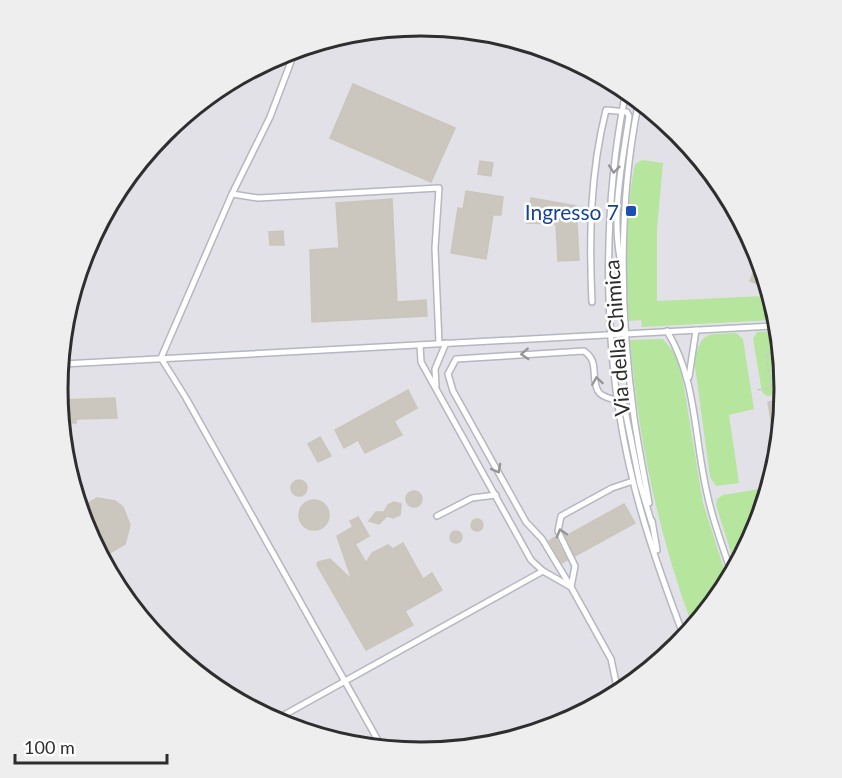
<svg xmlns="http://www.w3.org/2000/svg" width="842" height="778" viewBox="0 0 842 778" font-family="Lato,sans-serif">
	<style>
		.industrial { fill: #e3e1e8 }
		.green { fill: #b6e59e }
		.building { fill: #cbc7bf; stroke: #cbc5ba; stroke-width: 1.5 }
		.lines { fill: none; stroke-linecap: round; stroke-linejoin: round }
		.lane-casing { stroke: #b4b7c1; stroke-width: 8 }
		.path { stroke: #c9c9c9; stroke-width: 1.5; stroke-dasharray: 4.5 3; stroke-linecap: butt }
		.lane { stroke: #fff; stroke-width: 5 }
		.oneway { stroke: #969696 }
		.transit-dot { fill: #1a4fb4; stroke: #fff; stroke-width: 2 }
		.labels { text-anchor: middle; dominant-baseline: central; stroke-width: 5; stroke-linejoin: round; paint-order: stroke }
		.transit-label { font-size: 21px; fill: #164399; stroke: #fff; text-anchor: end }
		.street-label { font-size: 21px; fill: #2e2e2e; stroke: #fff }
		.rim { fill: none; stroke: #2e2e2e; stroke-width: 3 }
	</style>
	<rect width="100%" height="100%" fill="#efe9e1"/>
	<circle class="industrial" cx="421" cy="389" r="359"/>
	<g class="green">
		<path d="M642,160L663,163L657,229V301L766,296L771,320L642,327L641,320L629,321C626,273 625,212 635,164Z"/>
		<polygon points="773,331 784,389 784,394 767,396 762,392 753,339 757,332"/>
		<path d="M736,333L743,339L754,409L729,415L739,483L716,486L710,477L694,359C704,330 705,335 736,333Z"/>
		<path d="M663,339L675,354L681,369L703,503L726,575L692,625C658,533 638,438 630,340Z"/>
		<polygon points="765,488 757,528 734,562 716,505 717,499 723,495"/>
	</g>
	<g class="building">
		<polygon points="353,84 455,128 431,182 330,138"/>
		<polygon points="480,161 493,163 491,176 478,174"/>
		<polygon points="466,191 503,197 501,215 493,215 486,259 451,253 458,208 463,209"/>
		<polygon points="531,198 576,206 579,260 558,261 556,224 527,223"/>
		<polygon points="392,199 397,302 426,300 427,316 312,322 310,250 339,248 336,203"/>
		<polygon points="283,231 284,245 270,245 269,232"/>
		<polygon points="759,259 764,286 750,281"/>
		<polygon points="408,390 417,408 394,421 402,435 365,453 358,440 344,448 335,430"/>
		<polygon points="115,398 117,418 76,419 76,423 64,423 60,400"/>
		<polygon points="783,399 775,439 774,439 768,402"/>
		<polygon points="320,437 331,456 318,462 308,444"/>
		<circle cx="299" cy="488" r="8"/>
		<circle cx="414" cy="499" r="8"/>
		<polygon points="97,498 115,501 123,507 130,525 125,544 108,554 103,555 85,528 81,507"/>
		<circle cx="314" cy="515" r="15"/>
		<polygon points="394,502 401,504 400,515 393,518 387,516 379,524 369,521 376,512 384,512 388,505"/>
		<polygon points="624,504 635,523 575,556 564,532 566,536"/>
		<polygon points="358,517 369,536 355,544 366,563 372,553 388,545 393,549 403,543 423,579 432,573 442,590 405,611 413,625 366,650 317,565 318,562 330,559 352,580 337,536 353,527 350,521"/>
		<circle cx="477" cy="525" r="6"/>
		<circle cx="456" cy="537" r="6"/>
		<polygon points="555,537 567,560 562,563 549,541"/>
	</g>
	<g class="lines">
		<defs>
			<g id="lane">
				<polyline points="295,51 270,117 232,194 161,358 186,398 380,744"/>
				<path d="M625,96C601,218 603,361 633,481C646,534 665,586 684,637"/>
				<path d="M638,105C618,207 620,315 634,417C638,446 644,474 649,503"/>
				<polyline points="232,194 258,198 439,188 435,248 439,343"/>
				<path d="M592,302C589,238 590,173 606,110L627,112L629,116C622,165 610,219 622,267"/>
				<path d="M667,331C697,380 694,438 707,493C712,519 722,544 730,569"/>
				<polyline points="420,345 421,362 531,560 543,571 571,587 611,659 617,687"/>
				<polyline points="63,364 772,326"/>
				<polyline points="689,377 696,330"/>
				<polyline points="436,386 435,369 446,343"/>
				<polyline points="437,516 472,498 496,495"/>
				<polyline points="652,521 657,550"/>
				<path d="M571,587L542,539L526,522L453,391L448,374L456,359L584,351C600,362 590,376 598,391C602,399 617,398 624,405L640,484L652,524"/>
				<polyline points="571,587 575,566 558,531 561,516 612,488 633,481"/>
				<polyline points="275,720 543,571"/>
			</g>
		</defs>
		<use href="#lane" class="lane-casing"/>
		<g class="path">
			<polyline points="771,388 766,354 777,352"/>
			<polyline points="757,390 784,385"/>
		</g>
		<use href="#lane" class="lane"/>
	</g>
	<defs><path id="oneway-chevron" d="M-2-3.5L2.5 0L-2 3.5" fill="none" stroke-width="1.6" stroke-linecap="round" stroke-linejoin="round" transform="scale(1.5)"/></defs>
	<g class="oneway">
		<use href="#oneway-chevron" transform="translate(614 169) rotate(96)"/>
		<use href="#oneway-chevron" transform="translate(525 354) rotate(177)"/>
		<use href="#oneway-chevron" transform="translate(597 381) rotate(-99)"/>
		<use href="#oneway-chevron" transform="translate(497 469) rotate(61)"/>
		<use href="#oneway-chevron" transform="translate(561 533) rotate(-107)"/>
	</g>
	<rect class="transit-dot" x="625" y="205" width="12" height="12" rx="3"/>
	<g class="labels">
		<g class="transit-label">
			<text x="619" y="211">Ingresso 7</text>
		</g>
		<g class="street-label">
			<text transform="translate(616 338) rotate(-94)">Via della Chimica</text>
		</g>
	</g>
	<path d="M0 0H842V778H0ZM68 389a353 353 0 1 1 706 0a353 353 0 1 1-706 0Z" fill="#eee" fill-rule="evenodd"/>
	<path class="rim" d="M68 389a353 353 0 1 1 706 0a353 353 0 1 1-706 0Z"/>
	<path d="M15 754v9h152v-9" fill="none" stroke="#2e2e2e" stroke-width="3"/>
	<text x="24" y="754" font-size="18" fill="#2e2e2e" stroke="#ffffff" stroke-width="4.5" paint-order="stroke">100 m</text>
</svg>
